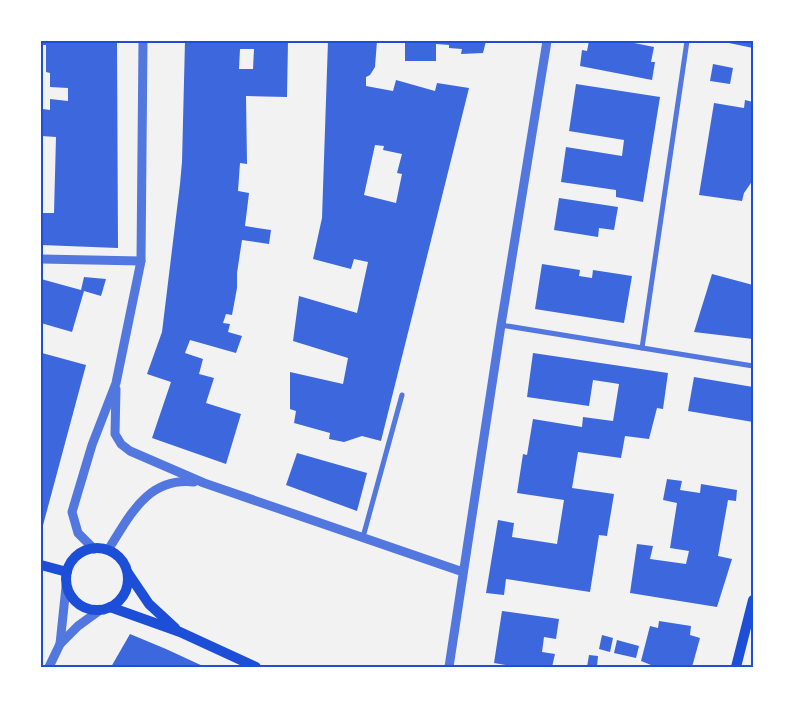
<svg xmlns="http://www.w3.org/2000/svg" width="794" height="708" viewBox="0 0 794 708" font-family="'Titillium Web',sans-serif">
	<style>
		.building { fill: #3d67dc; fill-rule: evenodd }
		.lines { fill: none; stroke-linecap: round; stroke-linejoin: round }
		.minor { stroke: #5277de; stroke-width: 5 }
		.tertiary { stroke: #5277de; stroke-width: 9 }
		.secondary { stroke: #1d4ed8; stroke-width: 10 }
		.neatline { fill: none; stroke: #1d4ed8; stroke-width: 2 }
	</style>
	<rect width="100%" height="100%" fill="#f2f2f2"/>
	<g class="building">
		<polygon points="42,41 117,41 118,248 41,245 41,213 54,213 56,137 42,136 43,109 50,110 50,99 68,101 68,88 50,87 50,73 46,72 46,45 42,45"/>
		<path d="M185,41H288L287,97L246,96L247,164L240,163L238,191L249,193L245,226L271,230L269,244L242,240L237,273V288L232,315L226,314L223,323L230,324L228,332L242,336L236,353L190,340L185,353L203,359L199,374L214,378L206,403L241,414L226,464L152,438L171,382L147,374L162,332L180,184L182,162ZM240,49H254L253,69H239Z"/>
		<path d="M328,41H377L375,67L370,75L366,77V86L393,91L396,80L435,91L437,83L469,88L381,441L362,436L344,442L329,439L330,433L294,423L296,411L290,409V372L343,384L348,358L293,341L299,296L357,313L368,262L354,259L351,269L313,259L322,218ZM375,145L384,146L383,150L402,154L397,173L402,174L396,203L364,195Z"/>
		<polygon points="405,41 486,41 483,53 461,54 462,49 449,48 449,45 436,44 436,61 405,61"/>
		<polygon points="589,41 624,41 654,47 651,62 655,62 652,80 580,66 582,50 587,51"/>
		<polygon points="724,41 753,41 753,48 724,42"/>
		<polygon points="713,64 733,68 730,84 710,81"/>
		<polygon points="576,84 660,97 643,202 616,197 616,190 561,182 566,147 622,156 624,140 569,131"/>
		<polygon points="745,100 753,102 753,180 744,193 742,201 699,195 714,103 744,108"/>
		<polygon points="559,198 618,207 614,230 599,228 598,237 554,230"/>
		<polygon points="542,264 580,270 579,276 592,278 593,270 632,276 624,323 535,309"/>
		<polygon points="712,274 753,285 753,339 694,332"/>
		<polygon points="84,277 106,279 101,296 84,291 72,332 41,323 41,279 81,290"/>
		<polygon points="42,353 86,365 42,529 41,354"/>
		<polygon points="533,353 668,373 663,409 657,408 649,439 625,436 621,458 578,452 572,488 614,494 607,536 599,535 590,592 506,579 504,595 486,593 498,520 514,523 512,537 557,544 564,500 517,493 523,454 527,455 533,419 582,427 583,417 613,421 615,409 619,384 613,383 593,380 589,406 527,397"/>
		<polygon points="694,377 753,387 753,422 688,411"/>
		<polygon points="297,453 367,473 357,511 286,485"/>
		<polygon points="667,479 682,481 680,490 700,493 701,484 737,490 736,501 728,500 718,556 732,559 717,607 630,593 637,544 653,546 650,559 686,564 689,551 670,548 677,503 663,500"/>
		<polygon points="502,611 559,619 556,639 544,637 542,652 555,654 552,667 517,667 494,663"/>
		<polygon points="659,621 691,626 690,635 700,638 692,667 656,667 641,661 650,626 658,628"/>
		<polygon points="130,634 166,649 205,667 111,667"/>
		<polygon points="602,635 613,638 610,652 599,649"/>
		<polygon points="617,640 639,646 636,658 614,653"/>
		<polygon points="589,655 598,656 597,667 587,667"/>
	</g>
	<g class="lines">
		<g class="minor">
			<polyline points="501,325 753,366"/>
			<polyline points="642,348 687,41"/>
			<polyline points="363,537 402,395"/>
		</g>
		<g class="tertiary">
			<polyline points="41,259 141,261"/>
			<polyline points="116,389 115,434 121,444 130,451 204,483 463,572"/>
			<polyline points="94,549 78,533 72,512 92,445 116,383 141,261 143,41"/>
			<path d="M108,550C130,516 147,477 194,482"/>
			<polyline points="60,644 78,626 100,610"/>
			<polyline points="49,667 60,644 66,587"/>
			<polyline points="449,667 501,325 547,41"/>
		</g>
		<g class="secondary">
			<circle cx="97" cy="579" r="31"/>
			<polyline points="41,565 67,572"/>
			<polyline points="128,573 149,604 175,628"/>
			<polyline points="110,607 180,632 256,667"/>
			<polyline points="736,667 753,600"/>
		</g>
	</g>
	<rect width="794" height="708" fill="none" stroke="#ffffff" stroke-width="85"/>
	<rect x="42" y="42" width="710" height="624" class="neatline"/>
</svg>
